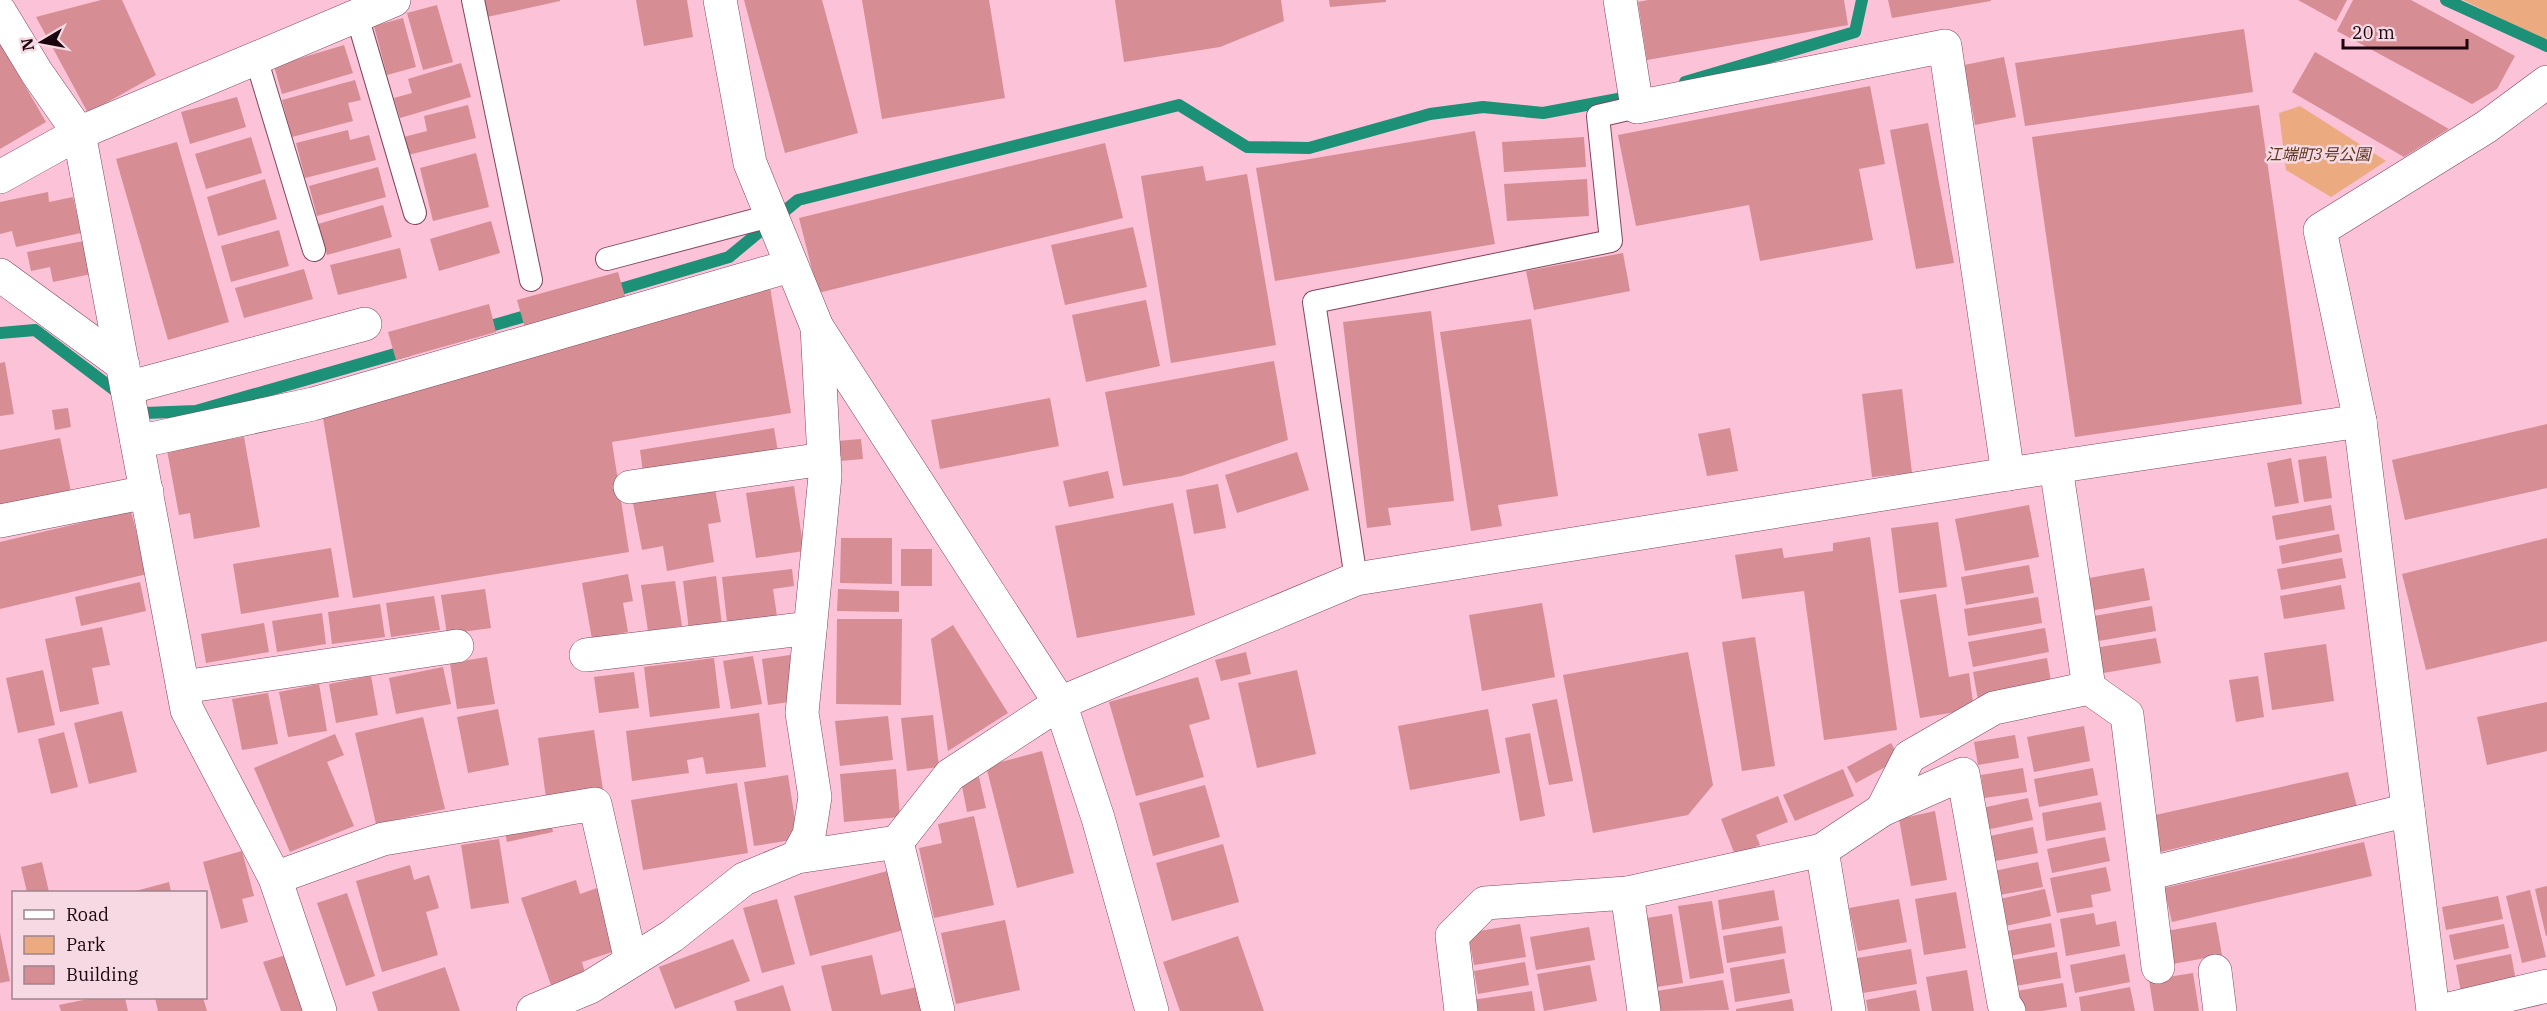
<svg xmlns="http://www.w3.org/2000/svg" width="2547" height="1011" viewBox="0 0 2547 1011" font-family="'IBM Plex Serif','Noto Sans JP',serif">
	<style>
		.green { fill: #ebaa7f }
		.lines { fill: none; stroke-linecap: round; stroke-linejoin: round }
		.stream { stroke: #1d9078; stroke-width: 12 }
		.building { fill: #d68d93 }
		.service-casing { stroke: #82455f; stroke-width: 24 }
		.minor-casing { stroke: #82455f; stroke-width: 34 }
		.tertiary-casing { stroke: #82455f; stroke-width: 34 }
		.service { stroke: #fff; stroke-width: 22 }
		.minor { stroke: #fff; stroke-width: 33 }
		.tertiary { stroke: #fff; stroke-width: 33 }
		.labels { text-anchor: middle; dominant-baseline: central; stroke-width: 5; stroke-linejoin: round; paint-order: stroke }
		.park-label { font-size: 16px; font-style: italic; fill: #5b371d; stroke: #f7d9e3 }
	</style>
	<rect width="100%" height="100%" fill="#fcc2d8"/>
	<g class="green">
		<polygon points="2463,0 2547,0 2547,38 2545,40"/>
		<polygon points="2300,106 2386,161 2331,197 2286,170 2279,113"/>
	</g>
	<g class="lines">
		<g class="stream">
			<polyline points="2446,0 2547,46"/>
			<polyline points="1685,82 1855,32 1862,0"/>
			<polyline points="607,293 729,257 798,200 1179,105 1247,147 1309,148 1430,114 1483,107 1543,113 1634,96"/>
			<polyline points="480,329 536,313"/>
			<polyline points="0,333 35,330 121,395"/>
			<polyline points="135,405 145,413 196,411 409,350"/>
		</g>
	</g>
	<g class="building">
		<polygon points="101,0 122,0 156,75 88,113 36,17"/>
		<polygon points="483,0 560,0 560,1 487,17"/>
		<polygon points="636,0 687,0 693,37 644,46"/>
		<polygon points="744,0 822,0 858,133 785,153"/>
		<polygon points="862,0 989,0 1005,98 882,119"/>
		<polygon points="1115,0 1281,0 1284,21 1220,47 1124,62"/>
		<polygon points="1329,0 1386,0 1386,2 1330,7"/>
		<polygon points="1648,0 1844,0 1848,25 1647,60 1638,2"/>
		<polygon points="1888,0 1991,0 1991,1 1892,18"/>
		<polygon points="2298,0 2347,0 2336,21"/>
		<polygon points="2353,0 2411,0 2515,56 2497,89 2472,104 2337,31"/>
		<polygon points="437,5 453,62 423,70 407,13"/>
		<polygon points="403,18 416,67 387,75 374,26"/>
		<polygon points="2244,29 2253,92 2025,126 2015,63"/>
		<polygon points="0,43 46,122 0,149"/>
		<polygon points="344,45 353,73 282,94 274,66"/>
		<polygon points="2315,52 2449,129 2404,157 2292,92"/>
		<polygon points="2004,57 2016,117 1975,125 1964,65"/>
		<polygon points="461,63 471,97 400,118 394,98 412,93 408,79"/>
		<polygon points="355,80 361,100 348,103 353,121 292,137 282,100"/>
		<polygon points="1870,86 1885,164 1859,169 1873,240 1760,261 1749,205 1636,226 1618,135"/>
		<polygon points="237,97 246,127 190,144 181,112"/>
		<polygon points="468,105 476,138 408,155 404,137 427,131 424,116"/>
		<polygon points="2259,105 2302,404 2075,437 2032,137"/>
		<polygon points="1928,123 1954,263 1916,269 1890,130"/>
		<polygon points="348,130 350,140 369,135 376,160 305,178 296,143"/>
		<polygon points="1475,131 1495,244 1275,281 1256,168"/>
		<polygon points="251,137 262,173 206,189 195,154"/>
		<polygon points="1584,137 1586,167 1504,172 1502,142"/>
		<polygon points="177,142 229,322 168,340 116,159"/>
		<polygon points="1105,143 1123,218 818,293 799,218"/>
		<polygon points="476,153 489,207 433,221 420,168"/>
		<polygon points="1203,166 1206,181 1247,174 1276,345 1171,363 1141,176"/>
		<polygon points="378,167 386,197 317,216 309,186"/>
		<polygon points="265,179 277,219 218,236 207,197"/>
		<polygon points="1587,179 1589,216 1507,221 1504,184"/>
		<polygon points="48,192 49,202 73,197 81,233 16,247 12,231 0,234 0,202"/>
		<polygon points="383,205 392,237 327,255 318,224"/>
		<polygon points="491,221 500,253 439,271 430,239"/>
		<polygon points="1133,227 1147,287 1065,305 1051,245"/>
		<polygon points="279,230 289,266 231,282 221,246"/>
		<polygon points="89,240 96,273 53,282 50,267 31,271 27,252"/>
		<polygon points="400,248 407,278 338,295 330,265"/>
		<polygon points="1623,253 1630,291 1534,310 1526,271"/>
		<polygon points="304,269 313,299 244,318 235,288"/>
		<polygon points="618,272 626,300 525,328 517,300"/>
		<polygon points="770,287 791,413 612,442 629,552 353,598 323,418"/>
		<polygon points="1146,300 1160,366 1086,382 1072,315"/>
		<polygon points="489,304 496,332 396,360 388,332"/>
		<polygon points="1431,311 1454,501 1388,508 1391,525 1367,528 1343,322"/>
		<polygon points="1531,319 1558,496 1498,505 1502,526 1471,531 1440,332"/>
		<polygon points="1274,361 1288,440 1182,476 1123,486 1105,392"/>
		<polygon points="5,362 14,414 0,416 0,363"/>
		<polygon points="1902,389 1912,473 1872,477 1862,394"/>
		<polygon points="1050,398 1059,446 940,469 931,420"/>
		<polygon points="68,408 71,427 55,430 52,410"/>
		<polygon points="2547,424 2547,488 2405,520 2392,460"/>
		<polygon points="774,428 778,452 643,473 640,450"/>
		<polygon points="1730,428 1738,471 1707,476 1698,434"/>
		<polygon points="244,437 260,527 194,539 190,513 179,515 167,450"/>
		<polygon points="60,438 71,492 0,505 0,450"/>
		<polygon points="861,439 863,459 840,461 837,441"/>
		<polygon points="1297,452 1309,490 1237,513 1225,475"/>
		<polygon points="2326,456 2332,498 2304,502 2298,460"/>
		<polygon points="2291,458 2299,503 2275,507 2267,463"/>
		<polygon points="1108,471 1114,498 1069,507 1063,481"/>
		<polygon points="1218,484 1226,528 1194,534 1186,490"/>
		<polygon points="794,486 804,551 756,558 746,493"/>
		<polygon points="715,489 721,522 708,524 714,562 667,571 663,546 642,550 633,503"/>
		<polygon points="1173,503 1195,615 1077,638 1055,526"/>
		<polygon points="2029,505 2039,557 1965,571 1955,519"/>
		<polygon points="2331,505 2335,530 2276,540 2272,516"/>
		<polygon points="131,511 147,574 0,609 0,542"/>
		<polygon points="1938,522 1947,587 1899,593 1891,528"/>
		<polygon points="2339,534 2342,552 2282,564 2279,546"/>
		<polygon points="1870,537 1897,730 1824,740 1804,591 1742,599 1735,555 1782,548 1784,558 1833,551 1833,543"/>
		<polygon points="841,538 892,538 892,584 840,583"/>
		<polygon points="2547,538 2547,641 2426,670 2402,574"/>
		<polygon points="331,548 339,597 241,614 233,564"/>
		<rect x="901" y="549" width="31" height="37"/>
		<polygon points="2342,558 2346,578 2281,590 2277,569"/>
		<polygon points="2029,565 2034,593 1966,605 1961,577"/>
		<polygon points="2144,568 2150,600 2090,611 2084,579"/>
		<polygon points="792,569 794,586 773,589 777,616 727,622 722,577"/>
		<polygon points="628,574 633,601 623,603 628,632 592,639 582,583"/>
		<polygon points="716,576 722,625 689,630 683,581"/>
		<polygon points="675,581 682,626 648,631 641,585"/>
		<polygon points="140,582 146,611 81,626 75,597"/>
		<polygon points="2341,585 2345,609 2284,619 2280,596"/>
		<polygon points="485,589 491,628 447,634 441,595"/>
		<polygon points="838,589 899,591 899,612 837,611"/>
		<polygon points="1936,594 1949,677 1969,673 1974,709 1920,718 1900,600"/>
		<polygon points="434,596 440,630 391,637 386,603"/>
		<polygon points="2038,597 2042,623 1968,636 1964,609"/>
		<polygon points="1542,603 1555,677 1482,691 1469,615"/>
		<polygon points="380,604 385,637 332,644 328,612"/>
		<polygon points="2152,606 2156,631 2093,642 2088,617"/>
		<polygon points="322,613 326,644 277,652 272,621"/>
		<polygon points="837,619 902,619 901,705 836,704"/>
		<polygon points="264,623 269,652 206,663 201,634"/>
		<polygon points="953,625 1008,713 948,751 931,639"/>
		<polygon points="102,627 110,665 92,668 99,704 60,712 45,639"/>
		<polygon points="2045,628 2049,652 1973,667 1968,642"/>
		<polygon points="1755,637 1775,766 1742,771 1722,642"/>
		<polygon points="2156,638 2161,663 2098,674 2094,648"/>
		<polygon points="2326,644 2334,701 2272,710 2264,653"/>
		<polygon points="1246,652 1251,674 1221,681 1215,660"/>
		<polygon points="1688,652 1713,785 1688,815 1593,833 1563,675"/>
		<polygon points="790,655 796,701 768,705 762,659"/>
		<polygon points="753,656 762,704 731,709 723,661"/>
		<polygon points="487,657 495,704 457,709 450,663"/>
		<polygon points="714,658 720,708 650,717 644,667"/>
		<polygon points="2047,658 2052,687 1978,700 1973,672"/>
		<polygon points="443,667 451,704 396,714 389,678"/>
		<polygon points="43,670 55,725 18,733 6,678"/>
		<polygon points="1297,670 1316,754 1257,768 1238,683"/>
		<polygon points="634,672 639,708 599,713 594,677"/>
		<polygon points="371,676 378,715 336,723 329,684"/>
		<polygon points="2258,676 2264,717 2236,722 2229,680"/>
		<polygon points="1198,677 1210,719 1189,725 1204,777 1136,796 1109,702"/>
		<polygon points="319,684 327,731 288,737 279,692"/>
		<polygon points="268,693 278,744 242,750 232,699"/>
		<polygon points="1557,699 1573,781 1549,785 1532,704"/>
		<polygon points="2547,702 2547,751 2487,765 2477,717"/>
		<polygon points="498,709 509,765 468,773 457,717"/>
		<polygon points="1488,709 1500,773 1410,790 1398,726"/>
		<polygon points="122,711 137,772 89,784 74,723"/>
		<polygon points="759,713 766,767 706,774 703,757 687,760 689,773 632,781 626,731"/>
		<polygon points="933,715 939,767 907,771 901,718"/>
		<polygon points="888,716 893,760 840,766 835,721"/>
		<polygon points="423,717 445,809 376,824 355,733"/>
		<polygon points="2084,726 2090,761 2034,772 2027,737"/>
		<polygon points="594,730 603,790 546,798 538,738"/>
		<polygon points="64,732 78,787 51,794 38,739"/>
		<polygon points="1530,733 1545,816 1520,821 1505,738"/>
		<polygon points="335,734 344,755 327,762 354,826 290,852 254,768"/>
		<polygon points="2015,735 2019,758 1978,765 1974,742"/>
		<polygon points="1891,743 1900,759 1856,783 1847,767"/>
		<polygon points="1042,751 1074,873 1017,888 986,766"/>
		<polygon points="2023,768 2027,792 1984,798 1981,775"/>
		<polygon points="2093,768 2098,795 2039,807 2034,779"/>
		<polygon points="896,769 900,817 844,822 840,774"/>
		<polygon points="1843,769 1854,796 1795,821 1783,795"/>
		<polygon points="2348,772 2357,807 2160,852 2151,816"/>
		<polygon points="788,775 798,839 754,846 744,782"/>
		<polygon points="979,777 986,808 967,812 961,781"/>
		<polygon points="737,783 748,853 643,870 631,800"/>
		<polygon points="1205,785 1220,837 1153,856 1139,803"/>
		<polygon points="1778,796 1788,822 1756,835 1760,845 1735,855 1721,819"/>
		<polygon points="2028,798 2033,820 1986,830 1982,808"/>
		<polygon points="2101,802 2106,830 2046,841 2042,813"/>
		<polygon points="1935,811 1947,880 1911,886 1899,819"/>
		<polygon points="549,815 553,832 507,842 503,825"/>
		<polygon points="974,816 994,905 934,918 919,848 942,843 938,824"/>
		<polygon points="2033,827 2038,853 1990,862 1985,837"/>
		<polygon points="2105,837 2110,861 2052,873 2047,849"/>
		<polygon points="499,839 509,903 471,909 461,845"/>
		<polygon points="2364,842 2372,876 2172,922 2164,888"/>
		<polygon points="1223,844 1239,902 1172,921 1156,863"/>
		<polygon points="242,851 254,896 242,899 248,922 221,929 203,862"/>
		<polygon points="42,862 49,892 27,892 21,867"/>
		<polygon points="2038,862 2043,887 1994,896 1989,872"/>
		<polygon points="410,865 414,880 429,875 439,908 426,912 438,955 382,972 356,881"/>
		<polygon points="2106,867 2111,891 2091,895 2093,907 2057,913 2050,878"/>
		<polygon points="891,870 907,929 810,956 794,896"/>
		<polygon points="576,880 580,894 597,888 618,950 582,962 585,973 551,985 521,898"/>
		<polygon points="169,882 171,892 132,892"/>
		<polygon points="2547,886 2547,936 2546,936 2535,889"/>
		<polygon points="2045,889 2051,916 2001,927 1995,900"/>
		<polygon points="1774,890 1779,920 1722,930 1718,900"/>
		<polygon points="2530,890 2546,957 2522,963 2506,896"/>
		<polygon points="1956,892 1966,948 1924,955 1915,899"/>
		<polygon points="347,893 375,976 346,986 317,903"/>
		<polygon points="2498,896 2503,919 2446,930 2442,907"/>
		<polygon points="777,899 795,964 762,973 743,908"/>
		<polygon points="1899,899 1907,942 1858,951 1849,908"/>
		<polygon points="1712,901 1724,973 1690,979 1678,906"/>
		<polygon points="2094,913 2096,925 2116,921 2120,946 2066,956 2060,919"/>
		<polygon points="1672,914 1683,983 1650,988 1640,919"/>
		<polygon points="1005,920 1020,990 956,1004 941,933"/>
		<polygon points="2216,922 2222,955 2167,965 2161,932"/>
		<polygon points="2051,923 2055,947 2005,957 2001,932"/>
		<polygon points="1520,924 1526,957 1474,965 1468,933"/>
		<polygon points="2504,924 2509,948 2454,960 2449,935"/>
		<polygon points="1782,926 1786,953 1727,963 1723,936"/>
		<polygon points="1589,927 1595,960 1536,970 1530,937"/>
		<polygon points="0,933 10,981 0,983"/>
		<polygon points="1238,936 1264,1011 1180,1011 1163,962"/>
		<polygon points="733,939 750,981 675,1009 659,967"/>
		<polygon points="1911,949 1917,984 1857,994 1851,959"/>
		<polygon points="2057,952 2061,978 2010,987 2006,961"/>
		<polygon points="289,954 309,1011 281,1011 263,962"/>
		<polygon points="2125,954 2130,982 2075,993 2070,965"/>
		<polygon points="2511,954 2516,981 2461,992 2456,965"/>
		<polygon points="872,955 881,995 917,987 922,1011 832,1011 821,966"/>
		<polygon points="1784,959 1790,993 1735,1002 1730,968"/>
		<polygon points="1525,962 1529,985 1478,994 1474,971"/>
		<polygon points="1590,965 1597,1001 1544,1011 1537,974"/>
		<polygon points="445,967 460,1011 378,1011 372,992"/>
		<polygon points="1967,970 1974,1011 1932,1011 1926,977"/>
		<polygon points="2193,973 2199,1011 2154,1011 2149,980"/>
		<polygon points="1723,980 1729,1010 1660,1011 1657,991"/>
		<polygon points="2063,983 2067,1007 2042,1011 2019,1011 2016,991"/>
		<polygon points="783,985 791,1011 737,1011 734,1001"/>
		<polygon points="2130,987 2135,1011 2081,1011 2079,997"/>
		<polygon points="1916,990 1920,1011 1868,1011 1866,1000"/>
		<polygon points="1532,991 1535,1011 1474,1011 1472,1000"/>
		<polygon points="93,998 125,998 128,1011 61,1011 59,1005"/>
		<polygon points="155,998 203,998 207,1011 158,1011"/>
		<polygon points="1792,999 1794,1011 1736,1011 1736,1009"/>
	</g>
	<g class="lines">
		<defs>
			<g id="service">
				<polyline points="473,0 531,280"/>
				<polyline points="357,16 415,213"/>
				<polyline points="256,58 314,250"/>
				<polyline points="607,259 770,216"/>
				<polyline points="1356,579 1314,302 1611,241 1598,116 1637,107"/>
			</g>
			<g id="minor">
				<polyline points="1620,0 1637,107 1945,46 2008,474"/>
				<polyline points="0,12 37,73 79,133 187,710 275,878 320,1011"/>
				<polyline points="0,177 79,133 394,0"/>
				<polyline points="0,275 123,365"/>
				<polyline points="127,388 365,324"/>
				<polyline points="137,442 313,404 790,266"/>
				<polyline points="2056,467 2089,688"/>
				<polyline points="630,487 824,459"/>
				<polyline points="0,521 147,492"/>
				<polyline points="586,655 810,628"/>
				<polyline points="183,687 457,646"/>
				<polyline points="1882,810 1909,757 1994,708 2089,688 2127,715 2158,967"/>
				<polyline points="897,842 938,1011"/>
				<polyline points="1822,850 1849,1011"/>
				<polyline points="797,857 809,835 815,797 802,713 825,476 817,327"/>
				<polyline points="2147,874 2408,810"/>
				<polyline points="275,878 383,839 595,804 631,961"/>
				<polyline points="1627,893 1644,1011"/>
				<polyline points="2215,971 2220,1011"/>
				<polyline points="533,1011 590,987 672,936 744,879 797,857 897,842 950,775 1060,703 1356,579 2008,474 2360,421"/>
				<polyline points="1461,1011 1452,936 1485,903 1627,893 1822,850 1882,810 1963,774 2004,1004 2009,1011"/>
				<polyline points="2433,1011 2360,421 2320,230 2486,127 2547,82"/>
				<polyline points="2440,1011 2547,986"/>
			</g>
			<polyline id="tertiary" points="720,0 750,163 817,327 1060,703 1098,818 1152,1011"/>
		</defs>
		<use href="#service" class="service-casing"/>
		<use href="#minor" class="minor-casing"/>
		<use href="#tertiary" class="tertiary-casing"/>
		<use href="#service" class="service"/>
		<use href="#minor" class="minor"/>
		<use href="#tertiary" class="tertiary"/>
	</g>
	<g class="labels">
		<g class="park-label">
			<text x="2318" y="154">江端町3号公園</text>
		</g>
	</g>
	<rect x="12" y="891" width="195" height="108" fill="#f7d9e3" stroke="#9f848e" stroke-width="1.5"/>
	<rect x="24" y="910" width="30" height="9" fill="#ffffff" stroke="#9f848e" stroke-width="1.5"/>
	<text x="66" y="921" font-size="18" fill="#1a040e">Road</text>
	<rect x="24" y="936" width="30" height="18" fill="#ebaa7f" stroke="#9f848e" stroke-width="1.5"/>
	<text x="66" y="951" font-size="18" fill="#1a040e">Park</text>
	<rect x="24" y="966" width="30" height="18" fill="#d68d93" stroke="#9f848e" stroke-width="1.5"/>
	<text x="66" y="981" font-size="18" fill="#1a040e">Building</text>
	<g transform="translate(42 42) rotate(260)" stroke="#f7d9e3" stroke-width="4.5" paint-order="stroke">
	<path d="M0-4.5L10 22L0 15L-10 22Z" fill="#1a040e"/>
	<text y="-9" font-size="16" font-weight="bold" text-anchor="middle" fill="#1a040e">N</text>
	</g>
	<path d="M2343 39v9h124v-9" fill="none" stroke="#1a040e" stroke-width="3"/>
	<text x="2352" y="39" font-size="18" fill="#1a040e" stroke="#f7d9e3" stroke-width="4.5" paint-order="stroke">20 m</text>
</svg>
